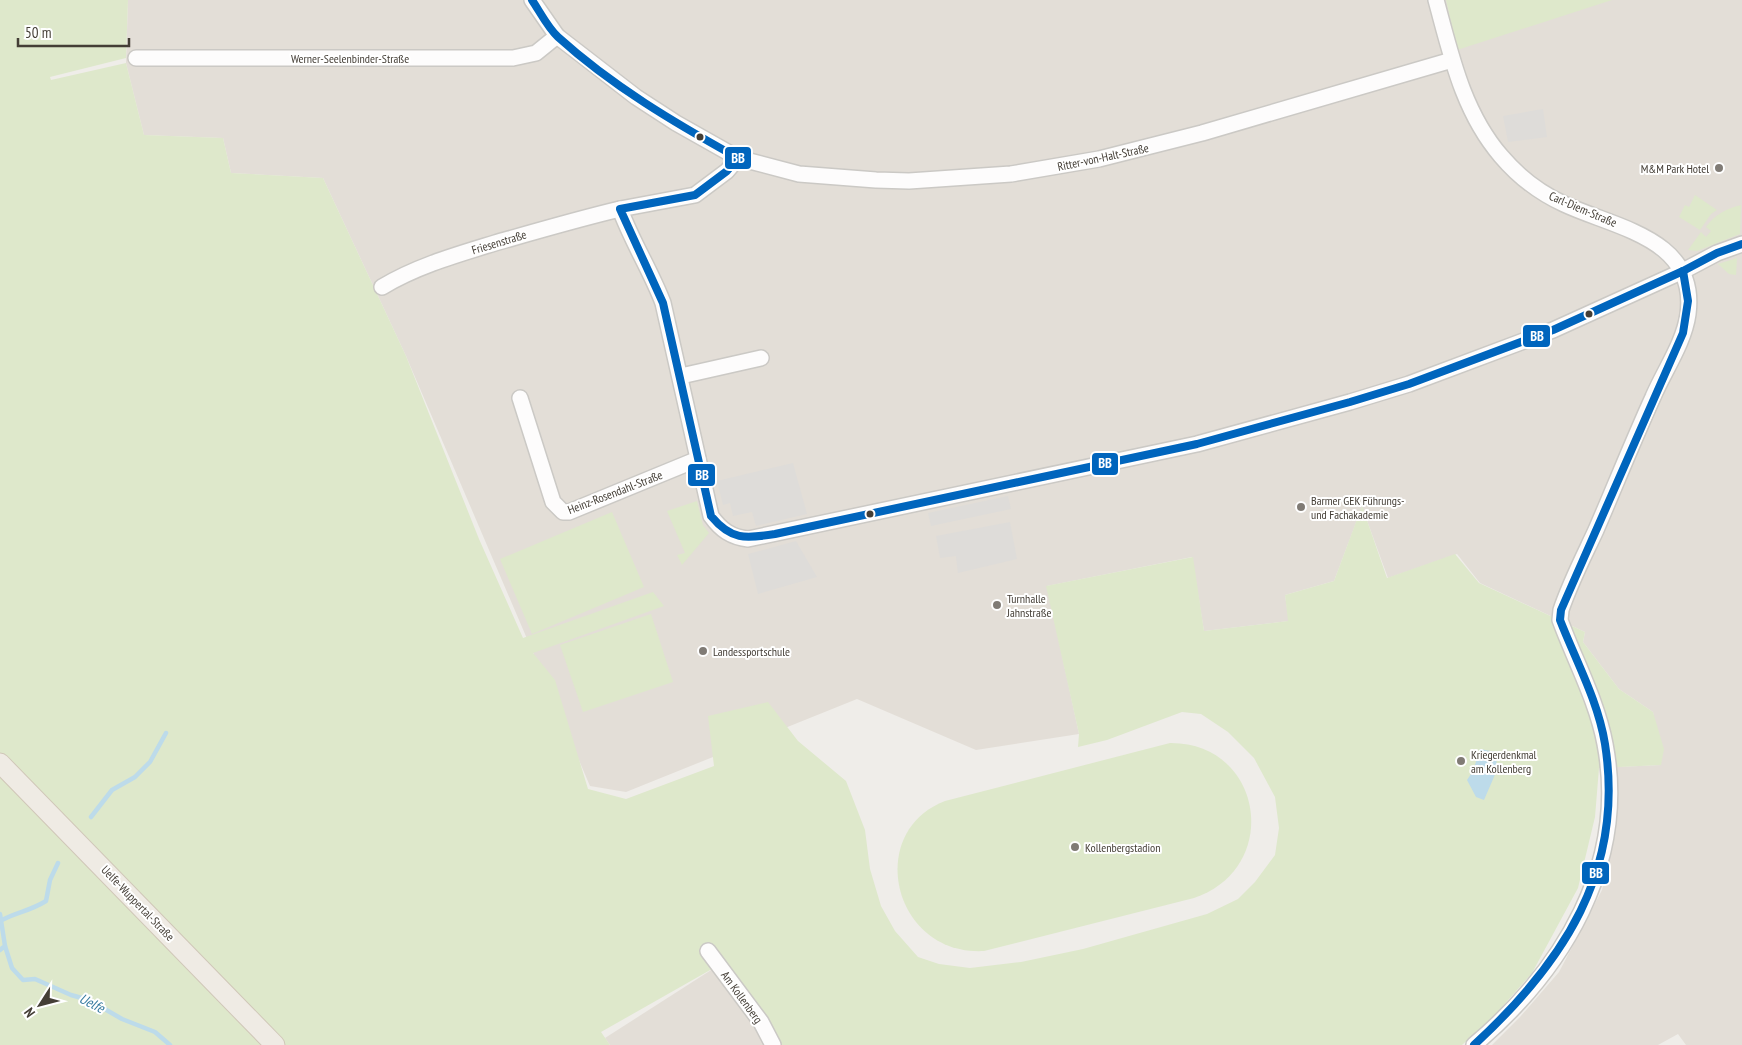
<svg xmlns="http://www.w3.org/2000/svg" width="1742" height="1045" viewBox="0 0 1742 1045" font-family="'PT Sans Narrow',sans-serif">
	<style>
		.residential { fill: #e3ded7 }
		.green { fill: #dee8cb }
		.parking { fill: #dedcd9 }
		.water { fill: #bddbea }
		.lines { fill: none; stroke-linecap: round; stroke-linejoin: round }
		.stream { stroke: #bddbea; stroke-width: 4.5 }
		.minor-casing { stroke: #cbc9c5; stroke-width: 18 }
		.major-casing { stroke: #d0c7b8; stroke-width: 21 }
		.minor { stroke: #fdfcfc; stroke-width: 15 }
		.major { stroke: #efebe4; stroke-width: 19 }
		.bus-1-casing { stroke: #fff; stroke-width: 11 }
		.bus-1 { stroke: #0065bd; stroke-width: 8 }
		.bus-dot { fill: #443e36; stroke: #fff; stroke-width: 2 }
		.poi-dot { fill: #807b75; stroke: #fff; stroke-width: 2 }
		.labels { text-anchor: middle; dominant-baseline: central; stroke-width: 4; stroke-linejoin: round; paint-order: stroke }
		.street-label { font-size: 12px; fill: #443e36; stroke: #fff }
		.poi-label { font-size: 12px; fill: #443e36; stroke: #fff; text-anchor: start }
		.water-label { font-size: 14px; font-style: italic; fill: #367aa0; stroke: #fff }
		.line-badge { stroke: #fff; stroke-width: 2 }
		.badge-label { font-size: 14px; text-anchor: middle; font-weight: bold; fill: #fff }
	</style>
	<rect width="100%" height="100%" fill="#efede9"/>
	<g class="residential">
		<polygon points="128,0 1742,0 1742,1045 1686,1045 1678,1034 1658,1045 1492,1045 1520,1017 1559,972 1602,890 1616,827 1617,767 1661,765 1653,712 1619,689 1583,642 1585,632 1480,583 1457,554 1388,578 1362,507 1334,581 1285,595 1289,621 1204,631 1192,557 1047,586 1079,734 976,750 857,699 626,792 590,786 406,356 323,178 231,173 223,138 144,135 126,63"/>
		<polygon points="719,965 773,1045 610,1045 605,1038"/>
	</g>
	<g class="green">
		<polygon points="0,0 128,0 126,58 50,77 51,80 126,63 144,135 223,138 231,173 323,178 406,356 479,539 523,638 653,592 664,606 533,653 555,680 588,789 626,799 714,766 708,716 768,702 798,741 846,781 865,830 870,869 881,906 895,931 918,957 939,964 970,968 1021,962 1083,949 1207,914 1238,899 1255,882 1275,855 1279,828 1275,797 1254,758 1228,732 1201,714 1182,712 1107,740 1078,747 1079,734 1046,586 1193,557 1204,631 1288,621 1285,595 1334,581 1362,506 1387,578 1455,554 1479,583 1585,632 1583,642 1619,689 1653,712 1664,749 1661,765 1599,768 1595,817 1578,888 1532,973 1495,1015 1462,1045 773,1045 719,965 601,1032 610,1045 279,1045 0,756"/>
		<polygon points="1446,0 1612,0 1457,50"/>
		<polygon points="1695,195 1717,210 1711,214 1700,230 1679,217 1685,205 1689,207"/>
		<path d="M1741,205L1740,234L1697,251L1688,250L1701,232L1706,237L1711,231L1706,227C1715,214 1726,209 1741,205Z"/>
		<polygon points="1737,258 1736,275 1729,274 1718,264"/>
		<polygon points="697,501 703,525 709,533 682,565 677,555 685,553 667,511"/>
		<polygon points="612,512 644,587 532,634 500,559"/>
		<polygon points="651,614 673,682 583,712 560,645"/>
		<path d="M1170,743C1263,742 1283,868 1194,898L984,951C893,956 864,832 945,801Z"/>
		<polygon points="0,771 268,1045 0,1045"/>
	</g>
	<g class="parking">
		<polygon points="1543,109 1547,137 1508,142 1503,116"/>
		<polygon points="793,463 807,514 756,526 752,512 733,516 730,503 723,505 717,481"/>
		<polygon points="1008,496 1011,509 931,526 928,513"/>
		<polygon points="1010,522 1017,559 958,573 956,556 940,558 936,536"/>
		<polygon points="796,541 817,577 758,594 748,554"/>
	</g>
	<polygon class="water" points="1480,749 1496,752 1497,770 1484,800 1476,797 1467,780 1473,771"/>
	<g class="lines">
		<g class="stream">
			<polyline points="91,817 112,790 135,777 150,762 166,733"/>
			<polyline points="0,914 5,946"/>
			<path d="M2,920C17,912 30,911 46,901L50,880L58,863"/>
			<polyline points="0,950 5,946 12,968 23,980 35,979 71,995 89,1000 122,1019 155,1032 170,1045"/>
		</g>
		<defs>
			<g id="minor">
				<polyline points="532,0 557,36 636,97 676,123 738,158 799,174 876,180 909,181 1011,174 1099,159 1202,133 1452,60"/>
				<path d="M1436,0C1451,55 1463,112 1501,156C1518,176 1540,193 1564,204C1615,228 1698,238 1688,314C1684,343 1664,371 1653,397C1633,441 1615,486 1596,530C1584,556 1570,583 1561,610L1560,620C1575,661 1597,701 1605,744C1628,864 1563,970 1474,1045"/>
				<polyline points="136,58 513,58 536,53 557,36"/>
				<path d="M738,158L727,171L695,195L620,209C632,242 651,271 663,303L711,516C721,530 731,537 748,539L1197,444L1350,402L1409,384L1553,330L1683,271L1717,253L1742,244"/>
				<path d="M382,287C417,266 456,255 495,243C537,231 578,219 620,209"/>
				<polyline points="681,376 761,358"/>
				<polyline points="520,398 553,502 563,512 569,512 698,459"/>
				<polyline points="708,951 761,1022 773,1045"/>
			</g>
			<polyline id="major" points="0,763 275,1045"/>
		</defs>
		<use href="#minor" class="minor-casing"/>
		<use href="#major" class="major-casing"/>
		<use href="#minor" class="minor"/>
		<use href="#major" class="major"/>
		<defs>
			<g id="bus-1">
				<path d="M532,0C540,12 548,28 558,37C612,86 675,123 738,158L727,171L695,195L620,209L663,303L711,516C731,540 745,539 775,534L1197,444L1350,402L1409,384L1553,330L1683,271L1717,253L1742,244"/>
				<path d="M1474,1045C1563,963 1625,871 1605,744C1598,701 1576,661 1560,620L1561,610L1683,333L1688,301L1683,271"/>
			</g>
		</defs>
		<use href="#bus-1" class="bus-1-casing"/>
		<use href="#bus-1" class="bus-1"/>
	</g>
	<g class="bus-dot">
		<circle cx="700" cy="137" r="4.5"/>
		<circle cx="1589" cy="314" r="4.5"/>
		<circle cx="870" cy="514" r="4.5"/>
	</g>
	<g class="poi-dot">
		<circle cx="1719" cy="168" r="5"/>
		<circle cx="1301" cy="507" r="5"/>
		<circle cx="997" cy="605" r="5"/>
		<circle cx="703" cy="651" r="5"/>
		<circle cx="1461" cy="761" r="5"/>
		<circle cx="1075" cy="847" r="5"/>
	</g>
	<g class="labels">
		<g class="street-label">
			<text x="350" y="58">Werner-Seelenbinder-Straße</text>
			<text transform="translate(1103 157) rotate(-12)">Ritter-von-Halt-Straße</text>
			<text transform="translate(1583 209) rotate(23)">Carl-Diem-Straße</text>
			<text transform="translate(499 242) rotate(-17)">Friesenstraße</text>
			<text transform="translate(615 492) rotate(-21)">Heinz-Rosendahl-Straße</text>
			<text transform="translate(138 903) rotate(46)">Uelfe-Wuppertal-Straße</text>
			<text transform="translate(742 997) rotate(54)">Am Kollenberg</text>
		</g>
		<g class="poi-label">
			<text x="1709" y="168" text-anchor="end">M&amp;M Park Hotel</text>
			<text x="1311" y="500">Barmer GEK Führungs-<tspan x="1311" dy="14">und Fachakademie</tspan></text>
			<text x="1007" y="598">Turnhalle<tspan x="1007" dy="14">Jahnstraße</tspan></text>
			<text x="713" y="651">Landessportschule</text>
			<text x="1471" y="754">Kriegerdenkmal<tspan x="1471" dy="14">am Kollenberg</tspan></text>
			<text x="1085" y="847">Kollenbergstadion</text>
		</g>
		<g class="water-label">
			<text transform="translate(92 1003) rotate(27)">Uelfe</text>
		</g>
	</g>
	<g class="line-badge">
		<rect x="724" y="146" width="28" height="24" rx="5" fill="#0065bd"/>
		<rect x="1522" y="324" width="29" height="24" rx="5" fill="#0065bd"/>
		<rect x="1091" y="452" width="28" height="24" rx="5" fill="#0065bd"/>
		<rect x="687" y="463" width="29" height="24" rx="5" fill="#0065bd"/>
		<rect x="1581" y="861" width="29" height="24" rx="5" fill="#0065bd"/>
	</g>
	<g class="badge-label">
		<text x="738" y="163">BB</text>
		<text x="1537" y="341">BB</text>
		<text x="1105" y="468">BB</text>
		<text x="702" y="480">BB</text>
		<text x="1596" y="878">BB</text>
	</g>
	<g transform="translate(40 1005) rotate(234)" stroke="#ffffff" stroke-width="4" paint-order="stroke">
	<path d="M0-4L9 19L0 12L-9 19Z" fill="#443e36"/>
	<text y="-8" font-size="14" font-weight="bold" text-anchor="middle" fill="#443e36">N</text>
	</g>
	<path d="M18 38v8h111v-8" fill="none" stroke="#443e36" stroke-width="2.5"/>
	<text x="25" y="38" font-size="15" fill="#443e36" stroke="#ffffff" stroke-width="4" paint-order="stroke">50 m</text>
</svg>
